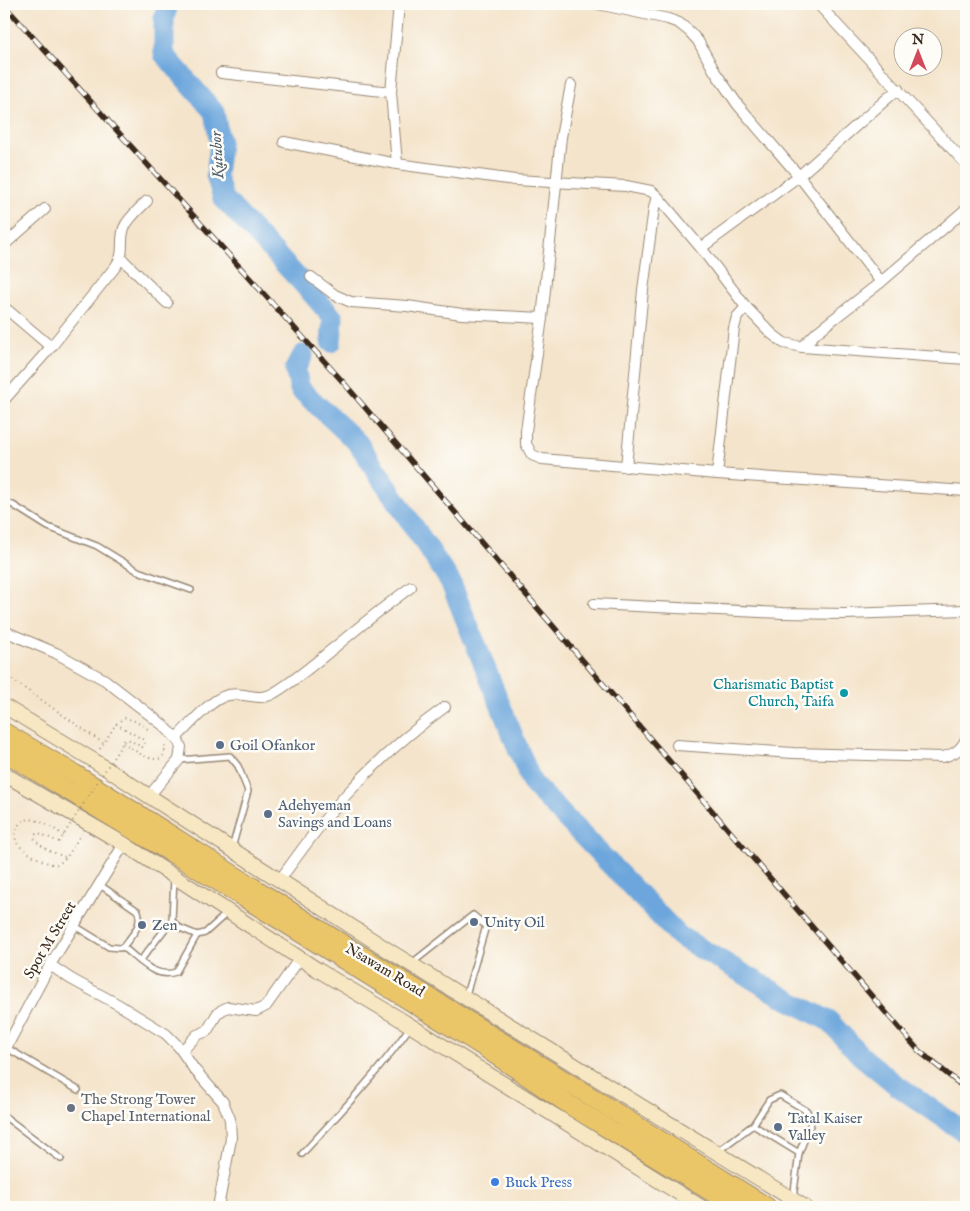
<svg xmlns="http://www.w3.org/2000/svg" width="970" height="1211" viewBox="0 0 970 1211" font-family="'IM FELL English',serif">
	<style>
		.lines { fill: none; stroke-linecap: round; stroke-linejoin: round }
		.river { stroke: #6ca6dc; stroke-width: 21 }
		.lane-casing { stroke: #988774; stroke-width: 8 }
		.street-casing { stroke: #988774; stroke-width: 12 }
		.secondary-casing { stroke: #988774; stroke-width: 16 }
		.highway-casing { stroke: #988774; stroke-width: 20 }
		.path { stroke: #988774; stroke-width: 2; stroke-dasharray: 1 4; stroke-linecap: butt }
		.lane { stroke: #fff; stroke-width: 5 }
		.street { stroke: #fff; stroke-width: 10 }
		.secondary { stroke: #f7e8c3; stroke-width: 14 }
		.highway { stroke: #ebc669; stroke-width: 18 }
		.rail-casing { stroke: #3b2a1e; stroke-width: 5.5 }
		.rail { stroke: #fdfcf7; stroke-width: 4; stroke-dasharray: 11; stroke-linecap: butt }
		.path-bridge { stroke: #988774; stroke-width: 2; stroke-dasharray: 1 4; stroke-linecap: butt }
		.culture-dot { fill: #0f9aa8; stroke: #fdfcf7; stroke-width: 2 }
		.service-dot { fill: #5c6f8a; stroke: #fdfcf7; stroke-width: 2 }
		.worship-dot { fill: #6b7280; stroke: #fdfcf7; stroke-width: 2 }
		.shop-dot { fill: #3f7fe0; stroke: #fdfcf7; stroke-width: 2 }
		.labels { text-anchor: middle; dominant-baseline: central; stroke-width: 5; stroke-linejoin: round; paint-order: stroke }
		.culture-label { font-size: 15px; fill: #0d838f; stroke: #fdfcf7; text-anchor: end }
		.service-label { font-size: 15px; fill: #4e5e75; stroke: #fdfcf7; text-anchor: start }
		.street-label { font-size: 15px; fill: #3b2a1e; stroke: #fdfcf7 }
		.worship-label { font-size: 15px; fill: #5b616d; stroke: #fdfcf7; text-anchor: start }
		.shop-label { font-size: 15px; fill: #366cbe; stroke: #fdfcf7; text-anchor: start }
		.water-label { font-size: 16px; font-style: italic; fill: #4f5c6a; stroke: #fdfcf7 }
	</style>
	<rect width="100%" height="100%" fill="#fdfcf7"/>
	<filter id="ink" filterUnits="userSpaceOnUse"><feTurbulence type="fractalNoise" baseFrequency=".02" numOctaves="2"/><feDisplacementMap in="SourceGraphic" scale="10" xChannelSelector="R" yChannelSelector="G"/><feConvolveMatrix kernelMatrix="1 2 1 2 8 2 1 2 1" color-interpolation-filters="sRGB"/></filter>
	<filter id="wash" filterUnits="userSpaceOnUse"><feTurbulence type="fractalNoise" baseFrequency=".0096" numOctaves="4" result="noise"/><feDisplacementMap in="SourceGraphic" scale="20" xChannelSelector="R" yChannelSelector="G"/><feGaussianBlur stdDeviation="1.12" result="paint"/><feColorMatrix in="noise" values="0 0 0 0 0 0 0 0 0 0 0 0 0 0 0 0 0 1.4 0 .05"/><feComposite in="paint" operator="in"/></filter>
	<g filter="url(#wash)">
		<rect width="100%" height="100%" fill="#f4e4cb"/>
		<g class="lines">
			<g class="river">
				<polyline points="168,4 164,18 164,54 214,112 220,143 216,175 223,198 308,289 333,318 331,342"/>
				<polyline points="303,355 295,369 300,389 358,443 450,581 532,783 679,936 783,997 829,1021 860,1055 895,1084 966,1133"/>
			</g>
		</g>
	</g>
	<g filter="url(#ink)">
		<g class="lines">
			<defs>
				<g id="lane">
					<polyline points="4,502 13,505 48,527 97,546 138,571 191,590"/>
					<polyline points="179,760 230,756 238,766 248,791 232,848"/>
					<polyline points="174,879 172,920 178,927 197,935 205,933 227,913"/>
					<path d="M75,926L109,947L120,948L123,947C131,936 143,926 138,911L100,885"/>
					<path d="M123,947C140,960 154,979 176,972L197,935"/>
					<polyline points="140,961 172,920"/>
					<polyline points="412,963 473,915 486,926 466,995"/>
					<polyline points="7,1048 78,1090"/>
					<polyline points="4,1116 61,1159"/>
					<polyline points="753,1125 769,1100 780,1095 807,1111 811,1123 799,1153"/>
					<polyline points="718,1151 753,1125 799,1153 793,1199"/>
					<path d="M302,1154C340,1113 378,1073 410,1027"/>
				</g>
				<g id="street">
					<polyline points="598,4 668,19 679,23 689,31 698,41 715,72 738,105 799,176 881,282"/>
					<polyline points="818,4 966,164"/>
					<polyline points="221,73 391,92"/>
					<polyline points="571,85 561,137 542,318 526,431 526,444 532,455 542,459 717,474 966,491"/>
					<polyline points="284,142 397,164 515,180 626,186 651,191 657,196 701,248 746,307 772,334 784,343 802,347 966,359"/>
					<polyline points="397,164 391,92 399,4"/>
					<polyline points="4,245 45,209"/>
					<polyline points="701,248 799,176 898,89"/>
					<polyline points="122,259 167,303"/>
					<polyline points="311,277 335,295 351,302 407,306 462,314 542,318"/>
					<polyline points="4,307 51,347"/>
					<polyline points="802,347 817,332 881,282 966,209"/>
					<path d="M4,400L51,347L116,266C126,252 119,243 124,228C128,218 139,209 147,201"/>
					<polyline points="626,467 643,290 654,208 657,196"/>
					<polyline points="717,474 734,328 737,317 746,307"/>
					<polyline points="594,604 783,613 845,614 966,610"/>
					<polyline points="4,631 56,653 105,680 163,725 178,740 181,747 179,760 149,796"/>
					<path d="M176,738C189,726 209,701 225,696C242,690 258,703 274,693C296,680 315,663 335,647C360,626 385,606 411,587"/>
					<path d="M677,745L793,753L943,757C954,754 961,750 966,739"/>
					<path d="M279,881C300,852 321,822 345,796C375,763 409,733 445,707"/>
					<polyline points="50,965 71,979 119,1005 166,1034 179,1047 194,1069 223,1102 230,1119 231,1139 218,1207"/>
					<polyline points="182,1051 197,1035 207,1031 217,1014 222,1010 228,1007 256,1011 266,1006 300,958"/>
					<polyline points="4,1052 50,965 124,844"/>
				</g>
				<g id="secondary">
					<polyline points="4,706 93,760 391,952 805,1207"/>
					<polyline points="4,774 124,844 318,970 395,1016 701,1207"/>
				</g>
				<g id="highway">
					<polyline points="4,732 75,774 327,934 585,1093 767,1207"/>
					<polyline points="4,752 193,866 482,1046 571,1106 736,1207"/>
				</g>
			</defs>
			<use href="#lane" class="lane-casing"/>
			<use href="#street" class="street-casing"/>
			<use href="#secondary" class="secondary-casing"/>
			<use href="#highway" class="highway-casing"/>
			<g class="path">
				<polyline points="4,674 103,743"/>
				<polyline points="116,724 144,740 145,745 142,747 126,738"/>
				<path d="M123,743C134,750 167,775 165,744"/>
				<polyline points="100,749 116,724 124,718 133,720 151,731"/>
				<path d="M64,835C51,828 27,808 17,828C15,832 15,840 17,843C21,850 50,867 57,864C68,861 75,842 81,834"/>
				<path d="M59,842L39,833L36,834L34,838C40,848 55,853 65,857"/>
			</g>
			<use href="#lane" class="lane"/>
			<use href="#street" class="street"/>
			<use href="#secondary" class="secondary"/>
			<use href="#highway" class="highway"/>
			<defs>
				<polyline id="rail" points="4,5 343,382 919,1051 966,1089"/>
			</defs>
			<use href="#rail" class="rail-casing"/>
			<use href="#rail" class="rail"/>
			<polyline class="path-bridge" points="59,842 126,738"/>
		</g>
	</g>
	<circle class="culture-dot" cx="844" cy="693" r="5"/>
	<g class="service-dot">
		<circle cx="220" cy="745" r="5"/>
		<circle cx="268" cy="814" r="5"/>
		<circle cx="474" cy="922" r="5"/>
		<circle cx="142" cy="925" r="5"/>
		<circle cx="778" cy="1127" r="5"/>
	</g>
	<circle class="worship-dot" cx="71" cy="1108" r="5"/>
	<circle class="shop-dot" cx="495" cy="1182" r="5"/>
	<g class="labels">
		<g class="culture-label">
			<text x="834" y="684">Charismatic Baptist<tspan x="834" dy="17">Church, Taifa</tspan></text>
		</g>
		<g class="service-label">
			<text x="230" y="745">Goil Ofankor</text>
			<text x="278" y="805">Adehyeman<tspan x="278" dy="17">Savings and Loans</tspan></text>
			<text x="484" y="922">Unity Oil</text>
			<text x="152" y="925">Zen</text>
			<text x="788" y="1118">Tatal Kaiser<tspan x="788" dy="17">Valley</tspan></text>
		</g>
		<g class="street-label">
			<text transform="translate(50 940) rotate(-59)">Spot M Street</text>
			<text transform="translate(385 970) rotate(31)">Nsawam Road</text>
		</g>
		<g class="worship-label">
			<text x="81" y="1099">The Strong Tower<tspan x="81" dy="17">Chapel International</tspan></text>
		</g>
		<g class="shop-label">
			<text x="505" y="1182">Buck Press</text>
		</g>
		<g class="water-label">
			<text transform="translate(218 155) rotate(-93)">Kutubor</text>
		</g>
	</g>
	<rect width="970" height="1211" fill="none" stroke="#fdfcf7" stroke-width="20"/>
	<g transform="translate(918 52)"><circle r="24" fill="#fdfcf7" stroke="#afa8a0"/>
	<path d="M0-4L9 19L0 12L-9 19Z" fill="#d1495b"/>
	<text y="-8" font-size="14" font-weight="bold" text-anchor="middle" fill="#3b2a1e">N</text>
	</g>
</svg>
